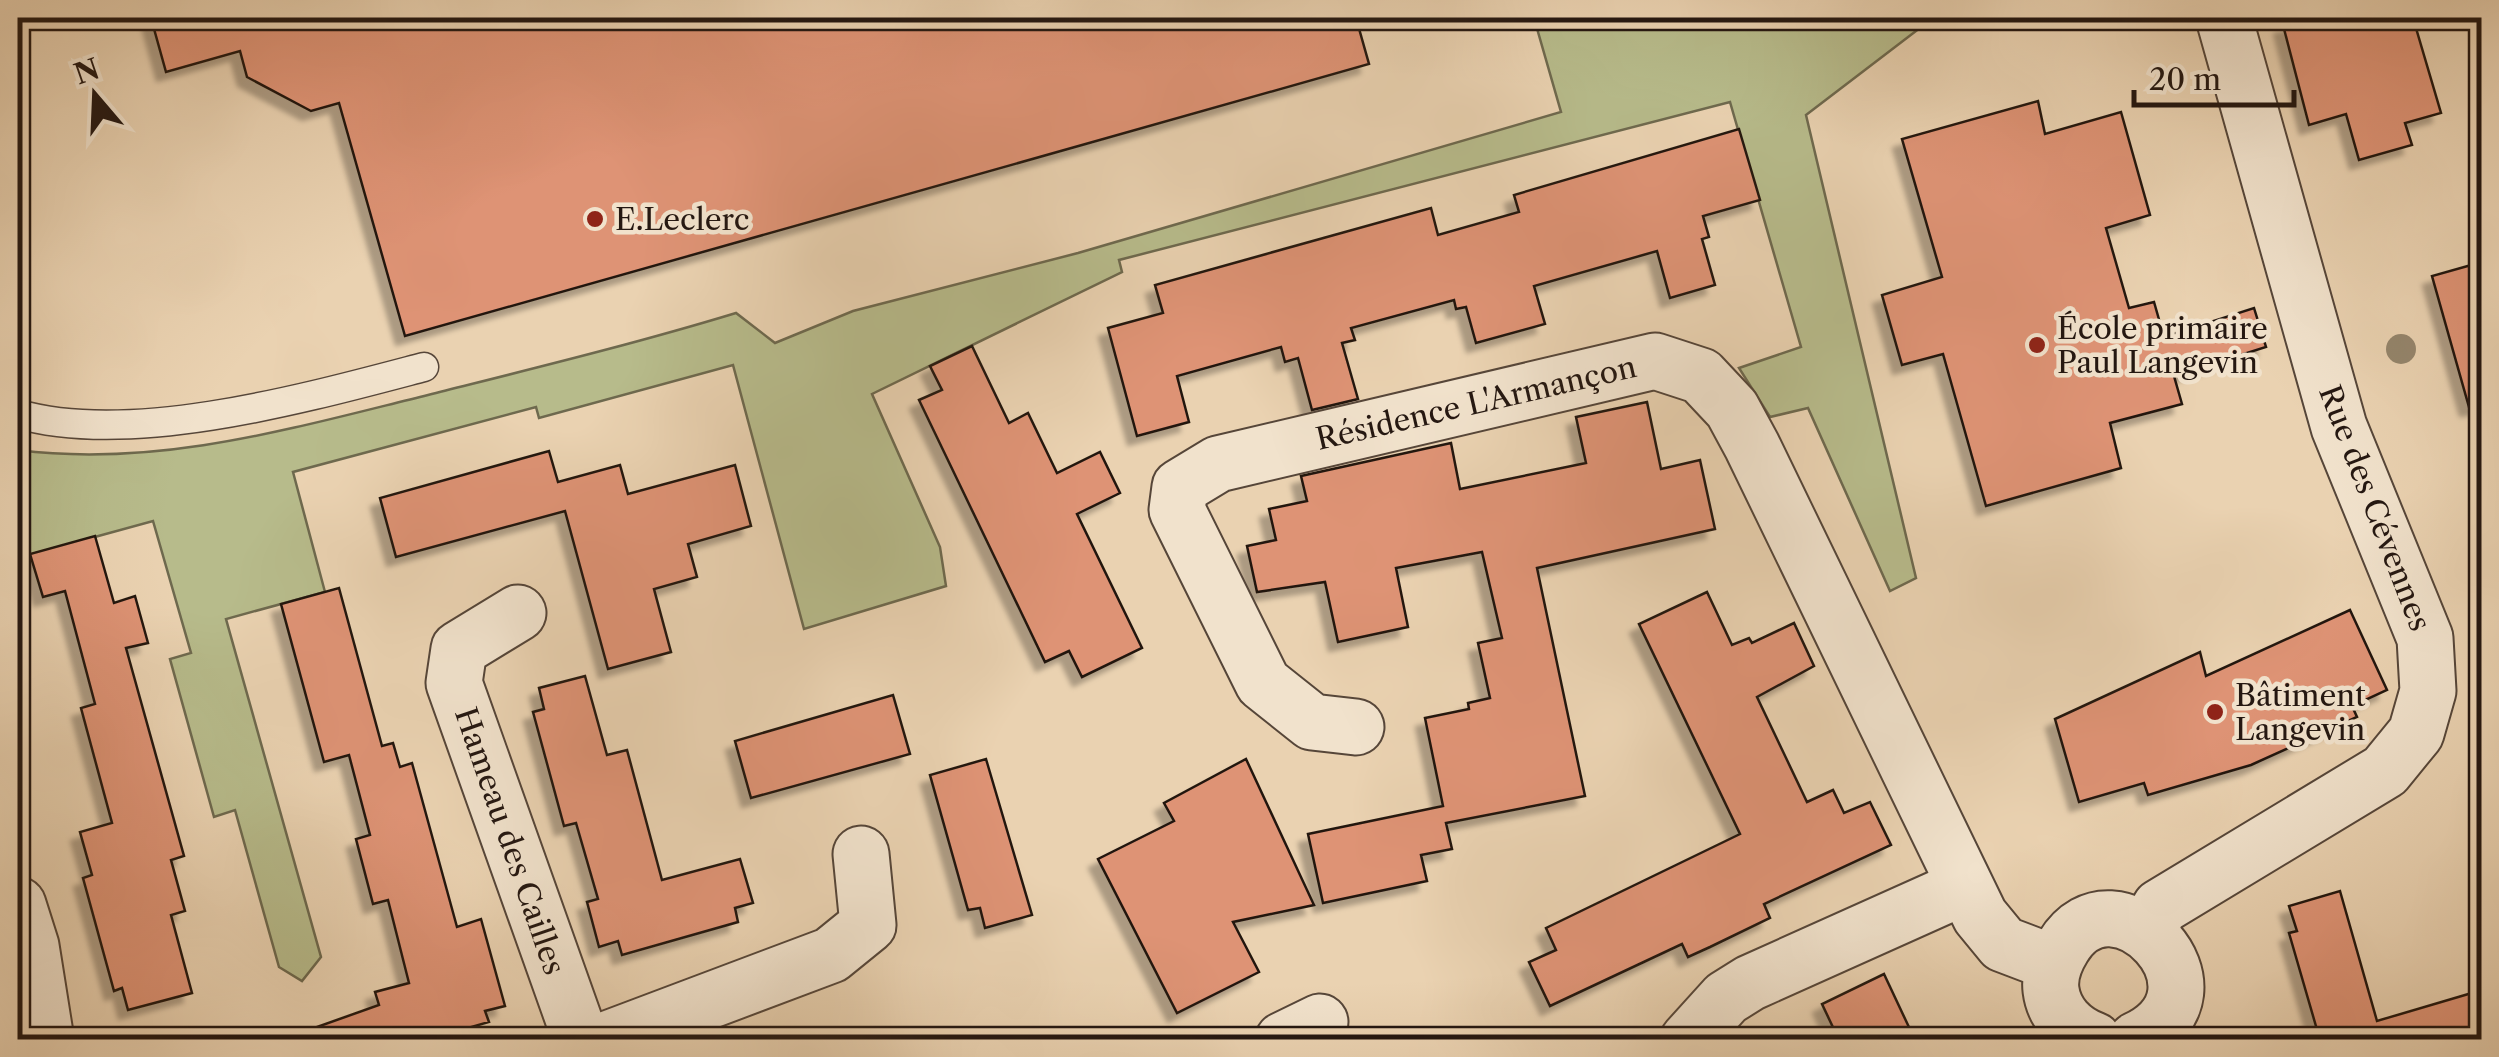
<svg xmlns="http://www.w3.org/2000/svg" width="2499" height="1057" viewBox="0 0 2499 1057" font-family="'Libre Caslon Text',serif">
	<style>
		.green { fill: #b7bb8b; stroke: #6e694e; stroke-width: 2.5 }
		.building { fill: #de9375; stroke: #241711; stroke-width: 2.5; filter: url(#shadow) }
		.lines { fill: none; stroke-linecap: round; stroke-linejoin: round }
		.service-casing { stroke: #564639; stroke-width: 31 }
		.minor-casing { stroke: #564639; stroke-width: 59 }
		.service { stroke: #f1e2cc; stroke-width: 28 }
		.minor { stroke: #f1e2cc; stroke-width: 55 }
		.tree { fill: #95866d }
		.poi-dot { fill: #8f2418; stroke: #f1e2cc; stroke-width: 4 }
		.labels { text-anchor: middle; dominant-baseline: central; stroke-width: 9; stroke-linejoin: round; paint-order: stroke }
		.poi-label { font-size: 30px; fill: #241711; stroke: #f1e2cc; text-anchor: start }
		.street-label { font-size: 30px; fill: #241711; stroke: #f1e2cc }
	</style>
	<defs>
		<filter id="shadow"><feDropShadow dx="-9" dy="9" stdDeviation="2.5" flood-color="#0004"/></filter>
	</defs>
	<rect width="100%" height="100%" fill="#ead2b1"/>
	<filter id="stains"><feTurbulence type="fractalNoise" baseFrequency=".002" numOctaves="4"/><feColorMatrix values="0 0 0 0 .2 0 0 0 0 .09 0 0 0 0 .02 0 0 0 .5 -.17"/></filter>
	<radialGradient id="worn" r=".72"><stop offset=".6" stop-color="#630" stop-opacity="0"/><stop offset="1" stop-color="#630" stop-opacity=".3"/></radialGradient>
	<path class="green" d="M1534,18H1933L1806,115L1916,578L1890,591L1808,408L1770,417L1739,368L1801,347L1730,102L1119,260L1122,272L872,394L940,547L946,586L804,629L733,365L539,418L536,407L293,472L325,592L226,619L321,957L302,981L279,967L235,810L214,817L170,659L191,653L153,521L18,558V450C158,468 293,428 428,395C531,369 634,344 736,313L775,343L853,311L1078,253L1561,112Z"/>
	<g class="building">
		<polygon points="151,18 1356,18 1369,64 405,336 339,103 311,111 247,77 240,51 166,72"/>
		<polygon points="2316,18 2413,18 2441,113 2405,123 2412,145 2359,160 2346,114 2309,125 2283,25"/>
		<polygon points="2038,101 2045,134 2121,112 2150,215 2106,228 2129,308 2154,302 2164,337 2254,308 2266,347 2174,376 2182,404 2110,423 2121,468 1986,506 1943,354 1902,365 1882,295 1942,277 1902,139"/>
		<polygon points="1739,129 1760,200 1703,216 1709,237 1702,239 1715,285 1670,298 1657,251 1534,286 1545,324 1476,343 1466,307 1456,309 1454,300 1351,328 1355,340 1342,343 1358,399 1312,410 1298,358 1285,362 1281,347 1177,376 1189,422 1137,436 1108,328 1163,313 1155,285 1431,208 1438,235 1519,212 1514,195"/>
		<polygon points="2482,262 2482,405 2469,407 2432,276"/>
		<polygon points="972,346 1009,423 1028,413 1057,473 1100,452 1120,493 1077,514 1142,648 1082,677 1069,651 1045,662 919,400 942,390 930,366"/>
		<polygon points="1647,402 1661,469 1700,460 1715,529 1537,568 1585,796 1446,823 1452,849 1421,855 1427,881 1323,903 1308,834 1443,806 1425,718 1469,709 1468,703 1490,698 1478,643 1502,638 1482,552 1396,568 1408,627 1338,642 1325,582 1257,592 1247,546 1276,540 1269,509 1307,501 1301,476 1451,443 1460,489 1586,463 1576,417"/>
		<polygon points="549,451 558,482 620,465 628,494 735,465 751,526 688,544 697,577 654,589 671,652 608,669 565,511 396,557 380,498"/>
		<polygon points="95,536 114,603 135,596 148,643 126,648 184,856 171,860 185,911 171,915 192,993 128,1010 122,988 114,991 83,878 92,875 80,832 112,823 81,708 95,704 65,591 43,597 30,554"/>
		<polygon points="339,588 382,746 393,743 400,767 412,763 457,927 481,919 505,1006 485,1011 489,1022 426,1040 302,1040 300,1033 379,1005 375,992 409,983 388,900 373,904 356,839 370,835 349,755 324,762 281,604"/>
		<polygon points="1707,592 1732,645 1749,638 1752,643 1794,623 1814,666 1757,697 1807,802 1833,790 1844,813 1870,802 1891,845 1764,904 1770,918 1710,947 1688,957 1682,944 1550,1006 1529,962 1556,950 1546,928 1740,834 1639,624"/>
		<polygon points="2350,610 2387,690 2352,706 2357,717 2251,765 2148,795 2144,783 2079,802 2055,719 2200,652 2206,676"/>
		<polygon points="585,676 607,755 627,750 662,880 740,859 753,903 735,908 738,922 622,955 618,941 599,947 587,902 598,899 576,823 564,826 533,712 544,709 539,688"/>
		<polygon points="893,695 910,754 751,798 735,741"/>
		<polygon points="986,759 1032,915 985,928 980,908 968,910 930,775"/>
		<polygon points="1246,759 1314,905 1233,922 1259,972 1177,1013 1098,859 1174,821 1164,803"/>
		<polygon points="2340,891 2377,1021 2482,990 2482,1040 2320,1040 2289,933 2297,931 2289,906"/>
		<polygon points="1884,974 1915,1040 1839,1040 1822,1004"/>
	</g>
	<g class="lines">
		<defs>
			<path id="service" d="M18,414C132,447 310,397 424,367"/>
			<g id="minor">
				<polyline points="518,613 459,649 454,683 581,1040"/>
				<polyline points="1356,727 1312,722 1263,683 1177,510 1180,487 1218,464 1655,361 1701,376 1732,409 1752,446 1980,916 2003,944 2053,963"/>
				<polyline points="18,905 31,946 46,1040"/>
				<polyline points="2148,930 2160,907 2385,771 2416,733 2428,691 2425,638 2339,427 2224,18"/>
				<polyline points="605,1040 831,955 868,925 861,854"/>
				<polyline points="1283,1040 1320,1022"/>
				<polyline points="1688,1040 1726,998 1750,983 1964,887"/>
				<path d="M2094,1040C2072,1032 2054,1014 2051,990C2049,974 2055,960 2063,947C2114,862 2240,991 2136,1040"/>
			</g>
		</defs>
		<use href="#service" class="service-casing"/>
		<use href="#minor" class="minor-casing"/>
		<use href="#service" class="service"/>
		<use href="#minor" class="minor"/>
	</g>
	<circle class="tree" cx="2401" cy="349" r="15"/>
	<g class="poi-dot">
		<circle cx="595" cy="219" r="10"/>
		<circle cx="2037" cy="345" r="10"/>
		<circle cx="2215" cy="712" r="10"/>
	</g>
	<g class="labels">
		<g class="poi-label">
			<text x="615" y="219">E.Leclerc</text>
			<text x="2057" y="328">École primaire<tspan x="2057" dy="34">Paul Langevin</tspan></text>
			<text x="2235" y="695">Bâtiment<tspan x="2235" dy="34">Langevin</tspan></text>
		</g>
		<g class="street-label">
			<text transform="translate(1476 403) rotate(-13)">Résidence L'Armançon</text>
			<text transform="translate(2375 508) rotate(69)">Rue des Cévennes</text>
			<text transform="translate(510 841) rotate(71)">Hameau des Cailles</text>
		</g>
	</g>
	<rect width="2499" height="1057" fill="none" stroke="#ead2b1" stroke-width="60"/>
	<rect x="20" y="20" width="2459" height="1017" fill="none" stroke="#241711" stroke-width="5"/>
	<rect x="30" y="30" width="2439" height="997" fill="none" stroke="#241711" stroke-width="2.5"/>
	<g transform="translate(95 95) rotate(341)" stroke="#f1e2cc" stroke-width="8" paint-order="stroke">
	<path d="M0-8L18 38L0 25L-18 38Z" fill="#241711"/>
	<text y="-15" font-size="28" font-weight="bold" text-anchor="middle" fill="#241711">N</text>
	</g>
	<path d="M2134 90v15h160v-15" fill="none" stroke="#241711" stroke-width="5"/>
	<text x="2149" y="90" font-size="30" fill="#241711" stroke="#f1e2cc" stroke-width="8" paint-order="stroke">20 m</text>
	<rect width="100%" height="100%" filter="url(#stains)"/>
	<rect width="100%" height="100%" fill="url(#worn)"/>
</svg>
